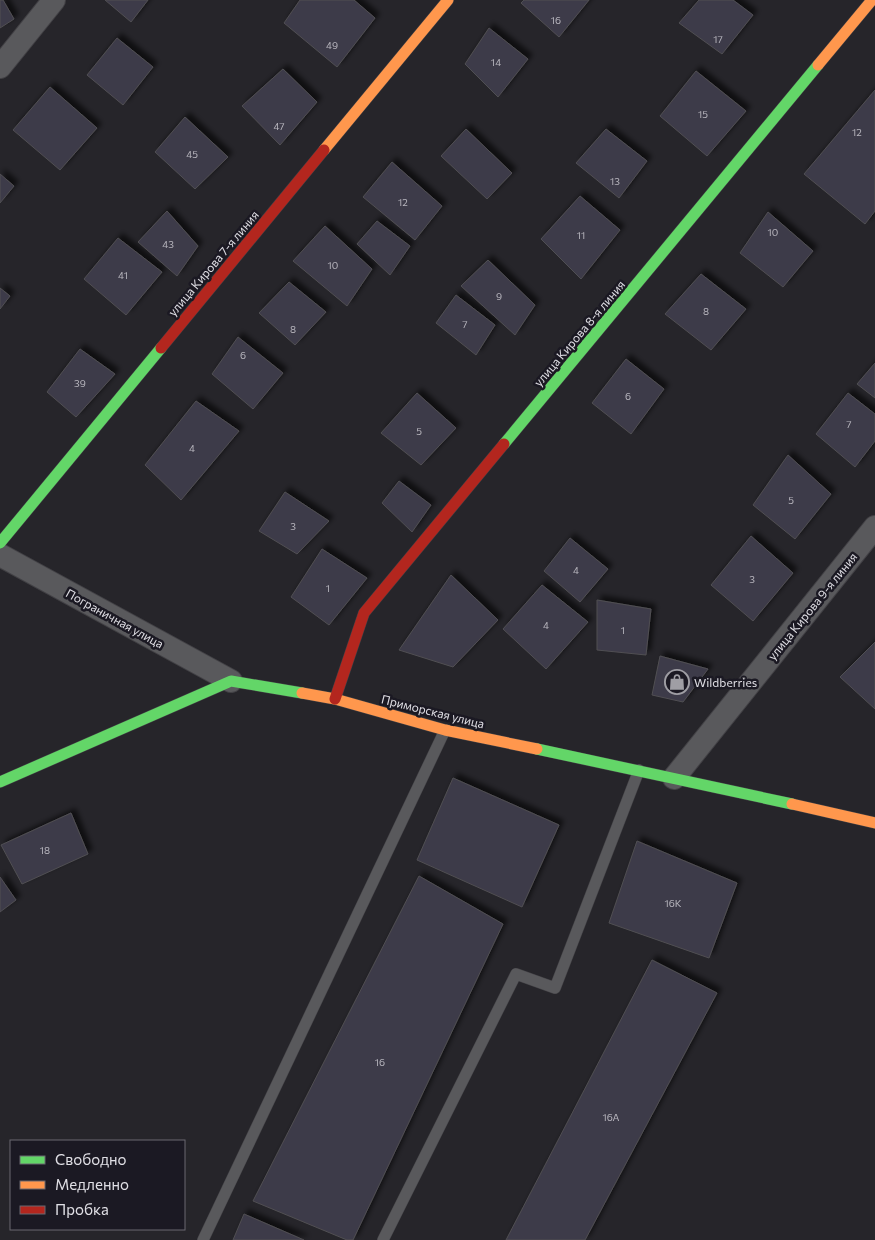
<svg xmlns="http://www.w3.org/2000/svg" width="875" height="1240" viewBox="0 0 875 1240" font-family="Commissioner,sans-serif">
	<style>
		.building { fill: #3e3a48; stroke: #504f53; filter: url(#shadow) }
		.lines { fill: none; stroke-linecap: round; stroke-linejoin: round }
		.lane-casing { stroke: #424145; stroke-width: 12 }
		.street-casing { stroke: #424145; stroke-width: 24 }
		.fast-casing { stroke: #424145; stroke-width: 12 }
		.slow-casing { stroke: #424145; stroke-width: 12 }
		.jam-casing { stroke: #424145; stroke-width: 12 }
		.lane { stroke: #59595c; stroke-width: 11 }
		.street { stroke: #59595c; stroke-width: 22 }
		.fast { stroke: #63d668; stroke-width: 11 }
		.slow { stroke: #ff974d; stroke-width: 11 }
		.jam { stroke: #b3261e; stroke-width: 11 }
		.labels { text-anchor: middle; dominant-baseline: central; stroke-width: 5; stroke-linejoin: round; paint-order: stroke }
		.number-label { font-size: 10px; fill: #b8b6be }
		.street-label { font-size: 12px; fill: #e0dfe5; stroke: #1b1923 }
		.poi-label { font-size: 12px; fill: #e0dfe5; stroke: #1b1923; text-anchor: start }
	</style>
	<defs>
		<filter id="shadow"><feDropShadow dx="4.5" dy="-4.5" stdDeviation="2.5" flood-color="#0009"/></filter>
	</defs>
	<rect width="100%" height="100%" fill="#26252a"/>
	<g class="building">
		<polygon points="0,0 3,0 14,19 0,28"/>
		<polygon points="105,0 148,0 131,22"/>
		<polygon points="300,0 354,0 375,18 337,67 284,23"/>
		<polygon points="524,0 589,0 559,37 521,3"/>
		<polygon points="699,0 733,0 753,15 722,54 679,23"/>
		<polygon points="489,28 528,59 498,97 465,64"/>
		<polygon points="117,38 153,67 123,105 87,75"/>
		<polygon points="283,69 317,102 280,145 242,106"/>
		<polygon points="696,71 746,111 707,156 660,116"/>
		<polygon points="50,87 97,128 60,170 13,130"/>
		<polygon points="875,90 875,211 865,224 804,174"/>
		<polygon points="185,117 228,157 195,189 155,152"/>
		<polygon points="466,129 512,173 487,199 441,156"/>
		<polygon points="606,129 647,161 619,198 576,163"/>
		<polygon points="392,162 442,206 415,240 363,197"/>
		<polygon points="0,174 14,186 0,203"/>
		<polygon points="580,196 620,230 581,279 541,239"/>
		<polygon points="167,211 198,246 177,276 138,242"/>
		<polygon points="768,212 813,251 783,287 740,253"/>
		<polygon points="377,221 410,246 390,275 357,244"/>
		<polygon points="325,226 372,269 347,306 293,261"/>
		<polygon points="118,238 162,272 126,315 84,279"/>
		<polygon points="488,260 535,305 515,335 461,286"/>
		<polygon points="701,274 746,309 711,350 665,314"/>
		<polygon points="289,282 326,312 295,345 259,313"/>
		<polygon points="0,288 10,296 0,309"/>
		<polygon points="456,295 495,325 476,355 436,323"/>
		<polygon points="238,337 283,373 253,409 212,374"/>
		<polygon points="80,349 115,374 76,417 47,392"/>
		<polygon points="626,359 664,389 631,434 592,403"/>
		<polygon points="875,363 875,398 857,384"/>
		<polygon points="417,393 456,428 421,465 381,433"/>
		<polygon points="848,393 875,414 875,441 855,467 816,434"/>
		<polygon points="196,401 239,431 181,500 145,465"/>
		<polygon points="788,455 831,494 795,539 753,505"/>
		<polygon points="399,481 431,505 412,532 382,503"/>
		<polygon points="285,492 329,521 297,554 259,531"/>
		<polygon points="751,536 793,573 753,621 711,585"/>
		<polygon points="570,538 608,569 580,602 544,571"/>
		<polygon points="322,549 367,578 329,625 291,597"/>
		<polygon points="451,575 498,620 453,667 399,650"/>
		<polygon points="542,585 588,622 546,669 503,629"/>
		<polygon points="597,600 651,609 646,655 597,650"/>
		<polygon points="875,642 875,709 840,677"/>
		<polygon points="660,656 708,669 683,702 652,695"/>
		<polygon points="453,778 559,825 522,907 417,860"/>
		<polygon points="71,813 88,854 22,884 1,845"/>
		<polygon points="637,841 737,883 709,958 609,923"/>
		<polygon points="419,876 503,924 353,1240 347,1240 253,1201"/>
		<polygon points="0,877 16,900 0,912"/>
		<polygon points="652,960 717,993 585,1240 506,1240"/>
		<polygon points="244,1214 304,1240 233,1240"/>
	</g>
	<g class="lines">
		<defs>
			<g id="lane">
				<polyline points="203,1240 445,730"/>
				<polyline points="383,1240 516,974 555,988 639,770"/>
			</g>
			<g id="street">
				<polyline points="0,67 54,0"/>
				<polyline points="0,555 231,681"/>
				<polyline points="674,778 875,527"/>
			</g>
			<g id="fast">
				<polyline points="504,444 818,65"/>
				<polyline points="0,543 161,348"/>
				<polyline points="537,749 792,804"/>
				<polyline points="0,782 231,681 302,693"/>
			</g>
			<g id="slow">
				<polyline points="818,65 872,0"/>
				<polyline points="324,150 448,0"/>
				<polyline points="302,693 335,699 445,730 537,749"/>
				<polyline points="792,804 875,823"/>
			</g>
			<g id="jam">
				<polyline points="161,348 324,150"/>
				<polyline points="335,699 364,613 504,444"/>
			</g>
		</defs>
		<use href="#lane" class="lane-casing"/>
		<use href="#street" class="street-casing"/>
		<use href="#fast" class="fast-casing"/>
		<use href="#slow" class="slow-casing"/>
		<use href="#jam" class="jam-casing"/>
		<use href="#lane" class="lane"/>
		<use href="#street" class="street"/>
		<use href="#fast" class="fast"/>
		<use href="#slow" class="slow"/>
		<use href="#jam" class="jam"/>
	</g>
	<defs>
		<symbol id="shop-ring" viewBox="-11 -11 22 22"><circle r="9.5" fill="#1b1923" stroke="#9f9ea4" stroke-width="1.5"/><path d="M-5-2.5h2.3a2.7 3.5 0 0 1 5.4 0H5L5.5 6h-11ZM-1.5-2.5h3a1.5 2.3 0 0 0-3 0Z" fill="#9f9ea4"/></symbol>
	</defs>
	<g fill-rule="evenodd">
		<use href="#shop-ring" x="663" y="668" width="28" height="28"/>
	</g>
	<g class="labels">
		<g class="number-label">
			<text x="556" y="20">16</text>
			<text x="718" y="39">17</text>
			<text x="332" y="45">49</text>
			<text x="496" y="62">14</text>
			<text x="703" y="114">15</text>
			<text x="279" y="126">47</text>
			<text x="857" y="132">12</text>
			<text x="192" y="154">45</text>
			<text x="615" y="181">13</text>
			<text x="403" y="202">12</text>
			<text x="773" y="232">10</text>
			<text x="581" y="235">11</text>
			<text x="168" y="244">43</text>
			<text x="333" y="265">10</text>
			<text x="123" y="275">41</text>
			<text x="499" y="296">9</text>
			<text x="706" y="311">8</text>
			<text x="465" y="324">7</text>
			<text x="293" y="329">8</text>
			<text x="243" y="355">6</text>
			<text x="80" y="383">39</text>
			<text x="628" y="396">6</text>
			<text x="849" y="424">7</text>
			<text x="419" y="431">5</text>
			<text x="192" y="448">4</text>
			<text x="791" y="500">5</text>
			<text x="293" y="526">3</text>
			<text x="576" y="570">4</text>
			<text x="752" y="579">3</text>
			<text x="328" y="588">1</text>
			<text x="546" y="625">4</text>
			<text x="623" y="630">1</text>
			<text x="45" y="850">18</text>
			<text x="673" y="903">16К</text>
			<text x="380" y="1062">16</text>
			<text x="611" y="1117">16А</text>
		</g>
		<g class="street-label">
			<text transform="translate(213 263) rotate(-50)">улица Кирова 7-я линия</text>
			<text transform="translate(579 333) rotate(-50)">улица Кирова 8-я линия</text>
			<text transform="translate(812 606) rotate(-51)">улица Кирова 9-я линия</text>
			<text transform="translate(115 618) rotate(29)">Пограничная улица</text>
			<text transform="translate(433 711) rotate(14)">Приморская улица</text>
		</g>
		<g class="poi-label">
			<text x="694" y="682">Wildberries</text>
		</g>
	</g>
	<rect x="10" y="1140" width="175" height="90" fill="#1b1923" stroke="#6a6871"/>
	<rect x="20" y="1156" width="25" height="8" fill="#63d668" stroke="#6a6871"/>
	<text x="55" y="1165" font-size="15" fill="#e0dfe5">Свободно</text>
	<rect x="20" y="1181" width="25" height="8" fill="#ff974d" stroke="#6a6871"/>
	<text x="55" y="1190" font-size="15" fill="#e0dfe5">Медленно</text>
	<rect x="20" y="1206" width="25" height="8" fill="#b3261e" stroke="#6a6871"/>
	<text x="55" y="1215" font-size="15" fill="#e0dfe5">Пробка</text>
</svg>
